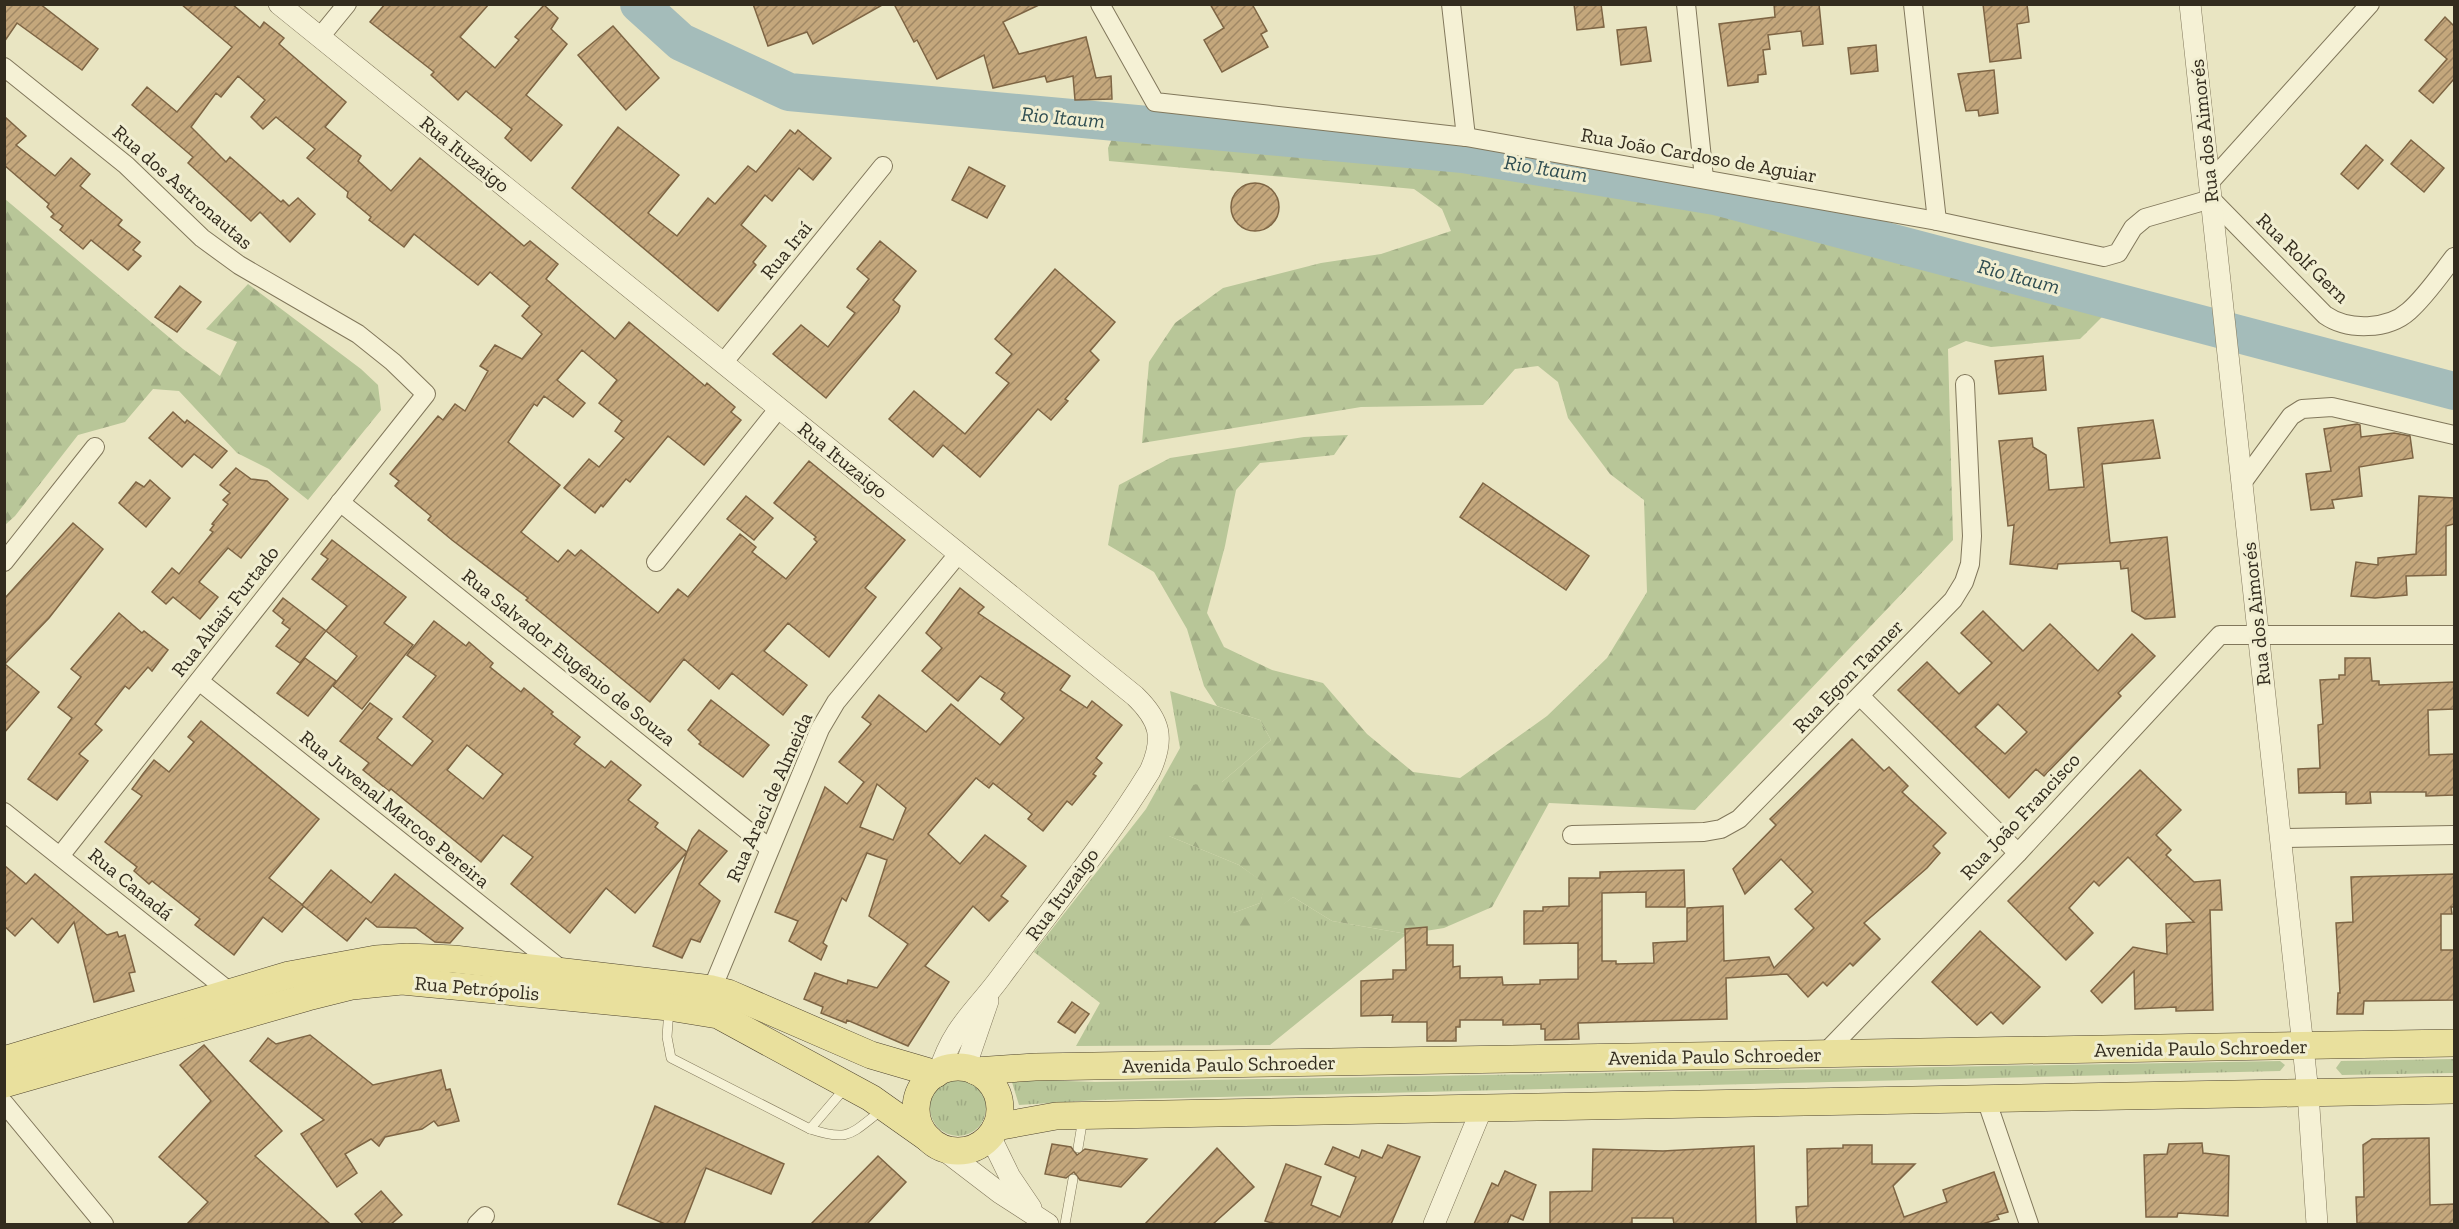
<svg xmlns="http://www.w3.org/2000/svg" width="2459" height="1229" viewBox="0 0 2459 1229" font-family="'Zilla Slab',serif">
	<style>
		.grass { fill: url(#grass-tufts) }
		.forest { fill: url(#forest-firs) }
		.lines { fill: none; stroke-linecap: round; stroke-linejoin: round }
		.river { stroke: #a4bcba; stroke-width: 38 }
		.building { fill: url(#building-hatch); stroke: #7e6544; stroke-width: 1.5; fill-rule: evenodd }
		.service-casing { stroke: #81775b; stroke-width: 10 }
		.minor-casing { stroke: #81775b; stroke-width: 20 }
		.tertiary-casing { stroke: #81775b; stroke-width: 22 }
		.primary-casing { stroke: #4f442f; stroke-width: 28 }
		.service { stroke: #f5f1d5; stroke-width: 9 }
		.minor { stroke: #f5f1d5; stroke-width: 18 }
		.tertiary { stroke: #f5f1d5; stroke-width: 21 }
		.primary { stroke: #e9e09d; stroke-width: 27 }
		.labels { text-anchor: middle; dominant-baseline: central; stroke-width: 6; stroke-linejoin: round; paint-order: stroke }
		.street-label { font-size: 20px; fill: #332c1e; stroke: #f1eed1 }
		.water-label { font-size: 21px; font-style: italic; fill: #2f4d51; stroke: #f1eed1 }
	</style>
	<defs>
		<pattern id="grass-tufts" width="24" height="20" patternUnits="userSpaceOnUse" patternTransform="scale(1.5)"><rect width="24" height="20" fill="#b8c698"/><path d="M3 7l-1-3M5 7V3M7 7l1-3M15 17l-1-3M17 17v-4M19 17l1-3" fill="none" stroke="#9faa83"/></pattern>
		<pattern id="forest-firs" width="22" height="20" patternUnits="userSpaceOnUse" patternTransform="scale(1.5)"><rect width="22" height="20" fill="#b8c698"/><path d="M5 1l3.5 6h-7zM16 11l3.5 6h-7z" fill="#9faa83"/></pattern>
		<pattern id="building-hatch" width="6" height="6" patternUnits="userSpaceOnUse" patternTransform="scale(1.5)"><rect width="6" height="6" fill="#c4a77c"/><path d="M-1 1l2-2M0 6l6-6M5 7l2-2" fill="none" stroke="#a08865"/></pattern>
	</defs>
	<rect width="100%" height="100%" fill="#e9e5c2"/>
	<g class="grass">
		<polygon points="1170,691 1260,720 1271,740 1222,782 1169,836 1239,865 1266,884 1260,903 1233,913 1275,910 1293,897 1332,921 1407,934 1270,1045 1076,1046 1100,1003 1034,952 1146,809 1180,748"/>
		<polygon points="2454,1059 2454,1073 2342,1075 2336,1068 2341,1061"/>
		<polygon points="2280,1061 2285,1065 2280,1071 1096,1100 1019,1105 1011,1079 1095,1082"/>
		<circle cx="958" cy="1108" r="28"/>
	</g>
	<g class="forest">
		<polygon points="1115,132 1460,162 1676,199 1822,230 1958,270 2048,293 2052,302 2106,313 2080,339 1991,347 1966,341 1948,349 1953,540 1695,810 1549,803 1492,907 1444,928 1407,934 1332,921 1293,897 1254,928 1227,925 1233,913 1260,903 1265,884 1239,865 1169,836 1171,787 1222,782 1271,740 1260,720 1217,706 1204,686 1187,629 1154,572 1108,545 1119,485 1170,458 1304,437 1348,435 1334,455 1260,463 1236,490 1225,546 1207,613 1224,647 1272,670 1323,683 1367,734 1413,772 1460,778 1547,716 1607,658 1647,592 1644,500 1610,474 1568,418 1558,382 1538,366 1515,369 1483,405 1361,407 1142,443 1149,362 1175,323 1223,288 1321,263 1381,254 1451,231 1442,209 1414,189 1109,161 1108,148"/>
		<polygon points="5,199 183,349 220,376 237,342 206,329 248,284 361,369 378,385 381,410 308,500 269,469 237,453 179,391 153,389 125,422 78,435 15,516 5,525"/>
	</g>
	<g class="lines">
		<polyline class="river" points="639,4 681,42 789,92 1463,154 1715,196 2454,391"/>
	</g>
	<g class="building">
		<polygon points="4,4 40,4 98,49 82,70 17,23 4,42"/>
		<polygon points="181,4 232,4 260,28 264,22 284,38 279,44 346,102 325,127 361,156 358,161 391,191 420,158 524,246 530,241 558,264 546,279 615,339 629,322 705,386 707,383 735,407 731,412 741,420 704,465 668,436 630,482 626,479 603,507 601,505 595,513 564,488 589,459 599,467 624,438 615,431 622,421 599,403 617,380 582,350 557,380 585,403 573,417 544,396 537,406 534,404 508,442 560,485 521,532 558,562 568,550 575,556 581,550 658,613 678,589 688,597 740,534 756,547 752,552 786,579 817,542 814,539 816,537 774,503 809,461 905,540 865,588 876,597 829,657 788,623 764,651 807,685 783,715 732,673 719,689 684,659 650,702 526,600 528,598 452,540 428,520 431,516 395,486 399,481 390,474 438,416 443,420 455,404 465,411 488,371 480,366 495,345 522,359 542,334 522,316 530,306 490,272 478,285 414,234 404,247 369,220 371,217 347,197 348,192 307,158 315,149 276,117 263,129 251,117 265,100 238,76 221,97 216,93 191,127 226,162 230,157 281,202 283,200 289,206 298,198 315,214 290,242 260,212 251,221 188,163 193,157 132,105 147,87 177,112 232,47"/>
		<polygon points="385,4 489,4 460,37 495,68 519,40 515,37 544,5 558,18 551,29 567,44 526,95 562,125 531,161 505,138 512,129 466,91 458,100 431,75 434,72 370,22"/>
		<polygon points="753,4 884,4 813,44 807,32 768,46"/>
		<polygon points="894,4 1041,4 1003,22 1019,54 1086,37 1096,78 1111,76 1112,99 1075,100 1073,76 1047,82 1045,76 993,88 984,55 937,79 917,40 914,42"/>
		<polygon points="1210,4 1252,4 1267,31 1261,34 1268,47 1222,72 1204,40 1224,28"/>
		<polygon points="1574,4 1601,4 1604,27 1577,30"/>
		<polygon points="1774,4 1819,4 1823,44 1803,46 1801,31 1768,35 1770,49 1763,50 1766,74 1758,75 1758,82 1728,86 1719,24 1775,17"/>
		<polygon points="1983,4 2027,4 2029,22 2017,24 2021,58 1990,62"/>
		<polygon points="2445,17 2454,26 2454,79 2433,103 2419,91 2447,59 2425,40"/>
		<polygon points="613,26 659,78 626,110 578,55"/>
		<polygon points="1646,27 1651,61 1621,65 1617,30"/>
		<polygon points="1876,45 1878,71 1851,74 1848,48"/>
		<polygon points="1994,70 1998,113 1979,116 1978,110 1966,111 1958,74"/>
		<polygon points="4,116 26,136 16,145 55,176 71,158 90,174 80,186 122,220 118,225 140,242 133,250 141,256 128,270 91,240 83,249 60,230 63,226 51,217 54,214 47,207 49,204 4,165"/>
		<polygon points="618,127 679,175 648,213 677,236 708,198 715,204 748,166 756,172 790,130 795,134 798,130 831,158 813,180 799,168 772,201 765,195 741,225 766,246 753,262 756,265 718,311 572,188"/>
		<polygon points="2411,140 2444,168 2424,192 2391,164"/>
		<polygon points="2366,145 2383,160 2358,189 2341,174"/>
		<polygon points="969,167 1005,186 987,218 952,200"/>
		<circle cx="1255" cy="207" r="24"/>
		<polygon points="880,241 916,271 893,300 900,306 898,312 826,398 773,354 801,325 828,347 855,313 847,307 869,279 857,269"/>
		<polygon points="1055,269 1115,322 1090,351 1099,360 1065,399 1068,401 1051,420 1038,409 980,477 943,445 933,457 889,419 914,391 965,434 1009,383 996,373 1012,354 995,339"/>
		<polygon points="180,286 201,302 177,332 155,317"/>
		<polygon points="2043,356 2046,390 1999,394 1995,361"/>
		<polygon points="173,412 185,423 187,420 227,451 212,468 194,454 182,467 149,438"/>
		<polygon points="2153,420 2160,458 2102,464 2110,543 2167,537 2175,617 2145,619 2132,611 2128,568 2121,569 2120,561 2058,564 2057,569 2010,564 2014,525 2008,526 1999,441 2032,438 2033,447 2046,455 2049,490 2084,487 2078,428"/>
		<polygon points="2357,424 2360,425 2361,437 2394,433 2410,436 2413,458 2359,467 2362,496 2332,500 2334,508 2311,510 2306,474 2331,471 2324,429"/>
		<polygon points="236,468 251,479 267,481 288,499 241,558 228,548 199,582 218,597 200,619 173,597 166,604 152,592 172,568 179,574 213,532 210,530 214,525 212,524 228,504 223,500 230,493 220,485"/>
		<polygon points="150,480 170,498 146,527 119,503 136,482 144,487"/>
		<polygon points="1483,483 1589,556 1566,590 1460,517"/>
		<polygon points="746,496 773,518 754,540 727,519"/>
		<polygon points="2419,496 2454,498 2454,524 2446,526 2446,575 2406,576 2407,595 2375,598 2351,596 2356,562 2378,565 2378,558 2416,554"/>
		<polygon points="73,523 103,549 49,618 5,664 39,692 4,733 4,599"/>
		<polygon points="332,540 406,597 384,623 413,645 362,709 333,686 357,656 326,631 347,606 312,579 328,559 321,554"/>
		<path d="M960,588L984,607L978,613L1070,676L1060,690L1087,708L1092,701L1122,725L1096,758L1102,763L1093,774L1096,776L1072,805L1067,801L1043,831L1028,819L1032,814L993,783L989,788L976,778L928,834L960,864L985,835L1026,866L1001,896L1008,901L989,921L973,906L925,966L949,982L908,1046L847,1020L846,1023L821,1013L823,1007L804,999L815,973L847,984L848,980L877,988L908,944L869,916L887,860L867,853L846,901L842,898L823,943L827,946L821,960L789,941L798,921L775,912L825,787L847,804L864,782L839,762L871,724L862,717L879,695L926,732L951,704L1000,745L1024,718L1001,699L1005,693L980,676L958,701L922,671L942,648L926,633ZM877,784L906,808L893,840L860,827Z"/>
		<polygon points="283,598 326,631 300,663 276,646 290,629 282,623 284,620 273,611"/>
		<path d="M1983,611L2023,651L2050,624L2098,671L2132,634L2155,656L2118,693L2121,696L2044,776L2036,769L2009,798L1898,690L1927,662L1959,694L1992,663L1961,633ZM1998,704L2027,732L2005,754L1975,727Z"/>
		<polygon points="119,613 142,633 144,631 168,650 152,671 148,667 129,689 125,686 95,724 102,730 79,754 88,761 57,800 28,779 72,718 58,707 81,677 71,669"/>
		<path d="M434,621L466,646L469,642L493,663L490,667L521,692L524,688L553,712L551,714L580,737L574,744L605,768L611,761L641,785L628,800L658,823L655,827L687,852L692,839L699,830L727,851L699,884L720,901L700,942L691,939L682,958L653,946L687,852L635,913L606,888L570,933L511,884L533,857L503,835L481,862L391,789L389,791L363,770L369,763L340,741L370,703L392,719L377,738L412,766L433,741L403,717L436,676L407,655ZM467,745L503,774L483,799L447,770Z"/>
		<polygon points="305,658 336,681 308,716 277,693"/>
		<polygon points="2345,658 2370,658 2372,681 2379,681 2379,685 2454,682 2454,709 2428,710 2429,755 2454,754 2454,795 2426,796 2426,792 2370,792 2371,803 2346,804 2346,792 2299,793 2298,769 2320,768 2318,725 2323,724 2320,680 2339,679 2339,675 2345,675"/>
		<polygon points="711,700 769,745 743,777 699,744 701,742 688,730"/>
		<polygon points="201,721 319,819 269,878 304,906 282,932 263,917 234,955 195,925 200,919 152,881 149,884 134,871 137,867 105,842 142,796 132,789 143,774 154,760 169,772 194,742 188,737"/>
		<polygon points="1852,739 1884,771 1889,767 1908,786 1902,792 1946,833 1933,846 1940,853 1927,868 1864,923 1880,939 1853,966 1850,963 1827,986 1823,982 1808,997 1787,974 1726,978 1727,1019 1578,1023 1579,1039 1545,1040 1545,1029 1541,1029 1541,1024 1503,1025 1503,1020 1460,1020 1460,1027 1456,1027 1456,1041 1427,1041 1427,1022 1392,1022 1393,1015 1361,1016 1361,981 1393,979 1393,970 1406,970 1405,929 1427,927 1427,945 1453,945 1453,967 1460,966 1460,978 1502,977 1503,985 1540,984 1540,980 1578,979 1578,943 1524,944 1524,911 1543,911 1543,907 1569,906 1569,878 1600,878 1600,872 1684,870 1685,907 1646,907 1646,892 1602,893 1602,961 1616,961 1616,964 1654,963 1653,943 1687,941 1687,908 1723,906 1724,961 1769,957 1774,968 1814,928 1795,909 1813,892 1781,859 1745,894 1733,869 1776,825 1770,819"/>
		<polygon points="2140,770 2181,810 2156,835 2171,850 2166,855 2194,882 2220,880 2222,910 2210,910 2213,1010 2176,1011 2176,1007 2135,1009 2134,971 2102,1003 2091,991 2133,947 2167,954 2166,924 2194,922 2128,857 2099,886 2094,881 2069,908 2093,933 2066,960 2008,901"/>
		<polygon points="4,865 26,884 35,874 107,935 117,932 119,937 125,935 135,972 129,973 134,991 94,1002 74,922 58,943 32,918 15,936 4,926"/>
		<polygon points="331,870 371,903 395,874 463,928 450,943 435,942 416,928 377,927 366,918 347,941 302,905"/>
		<polygon points="2454,874 2454,907 2451,907 2452,914 2441,914 2441,950 2454,950 2454,1000 2364,1001 2363,1014 2337,1014 2338,993 2340,993 2336,923 2353,922 2351,877"/>
		<polygon points="1980,931 2040,987 2003,1024 1991,1012 1977,1025 1932,982"/>
		<polygon points="1072,1002 1089,1014 1075,1033 1058,1022"/>
		<polygon points="310,1035 373,1085 441,1070 446,1090 450,1089 459,1121 438,1126 434,1121 422,1129 385,1137 379,1146 371,1139 345,1154 357,1173 337,1187 301,1134 324,1120 250,1061 268,1038 276,1044"/>
		<polygon points="204,1045 282,1131 255,1156 330,1224 187,1224 208,1202 159,1157 211,1101 180,1065"/>
		<polygon points="655,1106 784,1164 771,1194 706,1168 684,1224 665,1224 618,1204"/>
		<polygon points="2429,1138 2430,1205 2454,1204 2454,1224 2357,1223 2356,1197 2364,1197 2363,1145 2372,1139"/>
		<polygon points="2202,1143 2203,1153 2229,1156 2228,1216 2178,1213 2177,1217 2146,1217 2144,1155 2167,1154 2169,1144"/>
		<polygon points="1052,1144 1071,1147 1077,1155 1085,1149 1147,1159 1121,1187 1080,1180 1074,1172 1066,1178 1045,1174"/>
		<polygon points="1388,1145 1420,1157 1391,1224 1276,1224 1265,1221 1286,1164 1321,1177 1311,1205 1340,1217 1356,1177 1325,1164 1333,1147 1359,1158 1362,1150 1382,1158"/>
		<polygon points="1843,1145 1872,1145 1872,1164 1915,1164 1893,1186 1904,1217 1947,1202 1943,1190 1994,1172 2008,1212 1997,1215 1999,1219 1982,1224 1797,1224 1796,1207 1808,1206 1807,1149 1843,1148"/>
		<polygon points="1754,1146 1756,1224 1674,1224 1673,1218 1632,1218 1632,1224 1550,1224 1550,1192 1592,1191 1593,1149 1663,1151"/>
		<polygon points="1217,1148 1254,1187 1213,1224 1145,1224"/>
		<polygon points="878,1156 906,1182 867,1224 811,1224"/>
		<polygon points="1505,1171 1536,1185 1523,1220 1511,1215 1507,1224 1474,1224 1492,1183 1498,1186"/>
		<polygon points="381,1191 402,1215 391,1224 363,1224 355,1214"/>
	</g>
	<g class="lines">
		<defs>
			<g id="service">
				<polyline points="669,1009 667,1037 671,1058 810,1129 845,1088"/>
				<path d="M810,1129C850,1142 850,1134 882,1110"/>
				<polyline points="1078,1148 1083,1118"/>
				<polyline points="1065,1224 1073,1179"/>
			</g>
			<g id="minor">
				<path d="M1100,4L1155,102L1466,137L1937,221L2104,257L2118,253L2133,228L2145,218L2211,199L2325,315C2348,331 2388,330 2409,311C2426,296 2440,275 2454,257"/>
				<polyline points="1451,4 1466,137"/>
				<polyline points="1686,4 1704,178"/>
				<polyline points="1913,4 1937,221"/>
				<polyline points="320,37 347,4"/>
				<polyline points="4,67 126,165 202,238 239,265 358,334 393,362 426,394 60,856"/>
				<polyline points="2209,183 2370,4"/>
				<polyline points="723,363 883,166"/>
				<polyline points="2242,483 2291,416 2302,409 2332,407 2454,435"/>
				<polyline points="340,502 769,848"/>
				<polyline points="4,562 95,447"/>
				<polyline points="656,562 779,408"/>
				<polyline points="199,681 562,970"/>
				<polyline points="1860,696 2018,853"/>
				<polyline points="4,812 230,992"/>
				<polyline points="1572,835 1704,832 1721,829 1739,819 1953,600 1964,582 1970,564 1972,536 1965,384"/>
				<polyline points="2281,838 2454,835"/>
				<polyline points="712,989 820,729 836,702 959,553"/>
				<polyline points="1824,1054 2018,853 2220,635 2454,635"/>
				<polyline points="1986,1099 2029,1224"/>
				<polyline points="4,1103 104,1224"/>
				<polyline points="477,1224 485,1216"/>
			</g>
			<g id="tertiary">
				<path d="M279,4L1135,696C1160,720 1165,738 1150,771C1106,843 1050,910 1000,978C974,1013 953,1027 939,1072"/>
				<polyline points="2190,4 2308,1093 2317,1224"/>
				<polyline points="965,1068 988,1001"/>
				<polyline points="990,1136 1010,1177 1031,1208"/>
				<polyline points="936,1144 1000,1193 1048,1224"/>
				<polyline points="1434,1224 1482,1108"/>
			</g>
			<g id="primary">
				<polyline points="4,1060 289,975 376,959 407,957 454,959 712,989 728,993 871,1055 936,1074"/>
				<circle cx="958" cy="1109" r="42"/>
				<polyline points="975,1071 1035,1067 2454,1043"/>
				<polyline points="4,1084 308,997 352,986 402,981 669,1007 718,1015 871,1098 929,1139"/>
				<polyline points="996,1127 1056,1116 2454,1090"/>
			</g>
		</defs>
		<use href="#service" class="service-casing"/>
		<use href="#minor" class="minor-casing"/>
		<use href="#tertiary" class="tertiary-casing"/>
		<use href="#primary" class="primary-casing"/>
		<use href="#service" class="service"/>
		<use href="#minor" class="minor"/>
		<use href="#tertiary" class="tertiary"/>
		<use href="#primary" class="primary"/>
	</g>
	<g class="labels">
		<g class="street-label">
			<text transform="translate(2204 131) rotate(-96)">Rua dos Aimorés</text>
			<text transform="translate(465 154) rotate(39)">Rua Ituzaigo</text>
			<text transform="translate(1699 155) rotate(10)">Rua João Cardoso de Aguiar</text>
			<text transform="translate(183 187) rotate(41)">Rua dos Astronautas</text>
			<text transform="translate(786 250) rotate(-51)">Rua Iraí</text>
			<text transform="translate(2303 258) rotate(44)">Rua Rolf Gern</text>
			<text transform="translate(843 460) rotate(39)">Rua Ituzaigo</text>
			<text transform="translate(225 611) rotate(-52)">Rua Altair Furtado</text>
			<text transform="translate(2256 614) rotate(-96)">Rua dos Aimorés</text>
			<text transform="translate(569 657) rotate(39)">Rua Salvador Eugênio de Souza</text>
			<text transform="translate(1848 676) rotate(-46)">Rua Egon Tanner</text>
			<text transform="translate(769 797) rotate(-66)">Rua Araci de Almeida</text>
			<text transform="translate(395 809) rotate(39)">Rua Juvenal Marcos Pereira</text>
			<text transform="translate(2020 816) rotate(-47)">Rua João Francisco</text>
			<text transform="translate(131 884) rotate(39)">Rua Canadá</text>
			<text transform="translate(1062 894) rotate(-54)">Rua Ituzaigo</text>
			<text transform="translate(477 988) rotate(5)">Rua Petrópolis</text>
			<text transform="translate(2201 1048) rotate(-1)">Avenida Paulo Schroeder</text>
			<text transform="translate(1715 1056) rotate(-1)">Avenida Paulo Schroeder</text>
			<text transform="translate(1229 1064) rotate(-1)">Avenida Paulo Schroeder</text>
		</g>
		<g class="water-label">
			<text transform="translate(1063 117) rotate(5)">Rio Itaum</text>
			<text transform="translate(1546 168) rotate(9)">Rio Itaum</text>
			<text transform="translate(2019 276) rotate(15)">Rio Itaum</text>
		</g>
	</g>
	<rect width="2459" height="1229" fill="none" stroke="#332c1e" stroke-width="12"/>
</svg>
